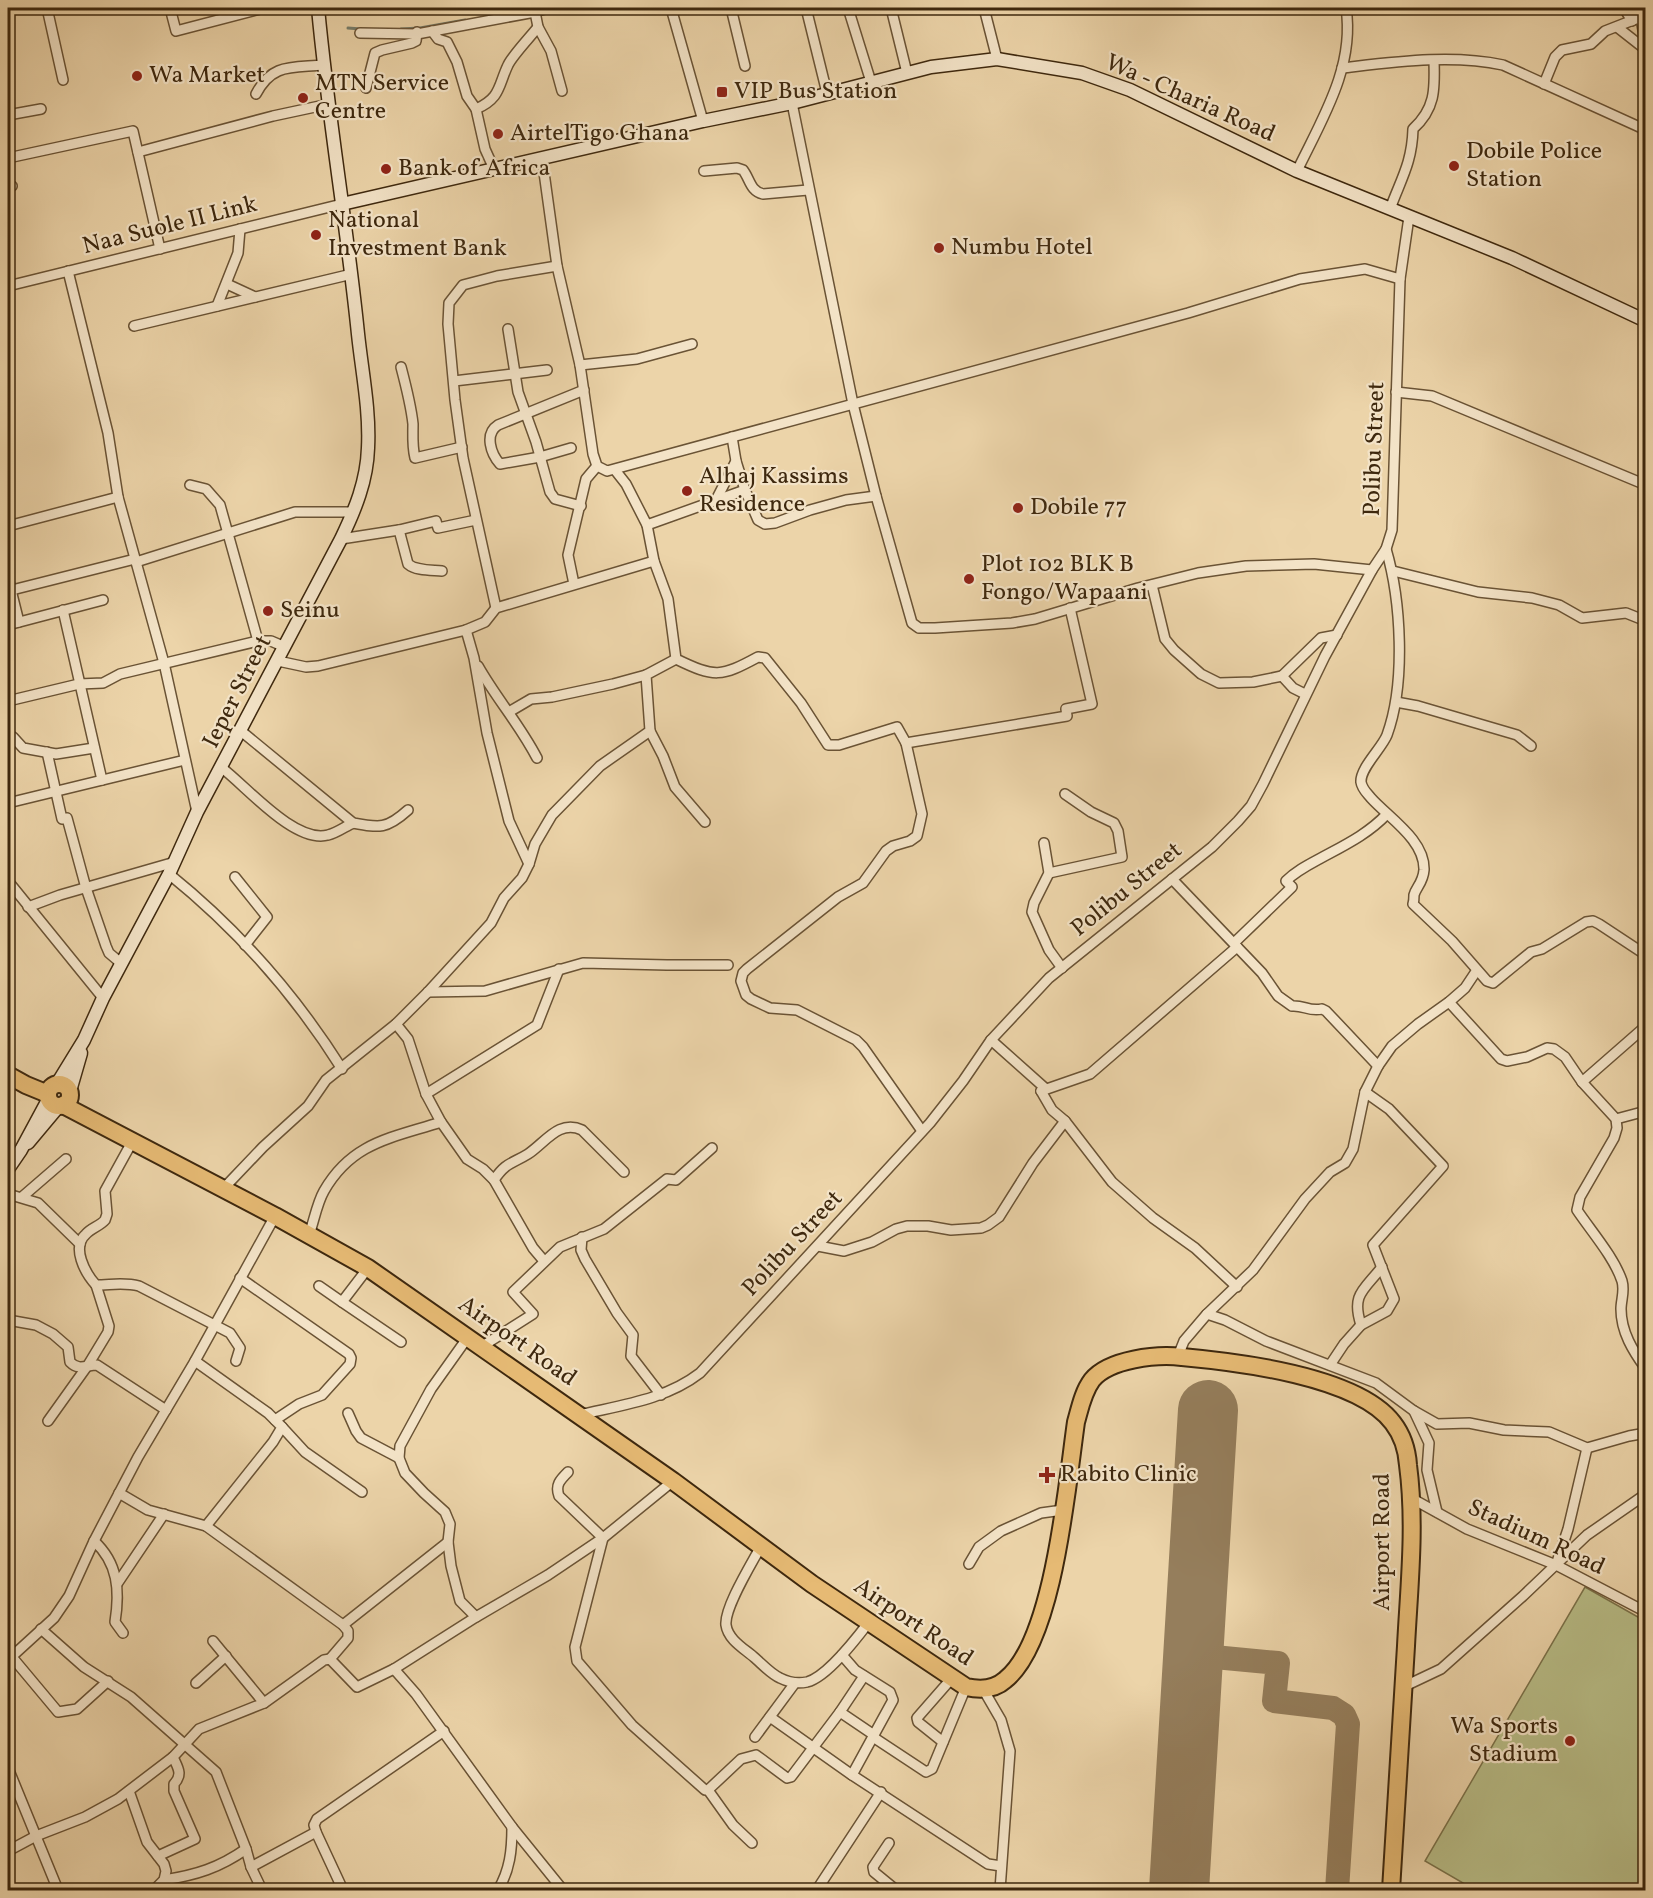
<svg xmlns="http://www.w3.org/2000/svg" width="1653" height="1898" viewBox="0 0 1653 1898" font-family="Vollkorn,serif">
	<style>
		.pitch { fill: #b8bd87; stroke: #7b724a; stroke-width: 1.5 }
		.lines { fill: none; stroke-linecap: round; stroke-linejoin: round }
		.stream { stroke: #757e6d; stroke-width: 3 }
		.taxiway { stroke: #957e5c; stroke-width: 24 }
		.runway { stroke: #957e5c; stroke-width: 60 }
		.street-casing { stroke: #6a5335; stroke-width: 12 }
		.secondary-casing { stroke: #3e280e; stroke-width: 15 }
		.highway-casing { stroke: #3e280e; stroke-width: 20 }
		.street { stroke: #f3e3c7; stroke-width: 9 }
		.secondary { stroke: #f3e3c7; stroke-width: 12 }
		.highway { stroke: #e6ba74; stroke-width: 16 }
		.poi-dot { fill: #8f2418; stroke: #f3e3c7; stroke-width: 2 }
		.labels { text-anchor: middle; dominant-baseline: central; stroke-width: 4.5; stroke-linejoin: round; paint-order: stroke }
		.poi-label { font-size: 24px; fill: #3e280e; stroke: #f3e3c7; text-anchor: start }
		.street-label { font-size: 24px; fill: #3e280e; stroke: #f3e3c7 }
	</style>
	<rect width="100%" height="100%" fill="#ecd4a9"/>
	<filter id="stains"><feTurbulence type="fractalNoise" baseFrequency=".00333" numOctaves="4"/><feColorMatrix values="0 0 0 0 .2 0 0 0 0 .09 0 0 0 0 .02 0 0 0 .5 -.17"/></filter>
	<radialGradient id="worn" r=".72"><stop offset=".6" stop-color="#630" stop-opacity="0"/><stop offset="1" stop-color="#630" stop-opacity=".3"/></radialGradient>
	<polygon class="pitch" points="1585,1587 1645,1621 1645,1890 1475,1890 1425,1861"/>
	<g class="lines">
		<g class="stream">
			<polyline points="348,28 361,29"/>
			<polyline points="401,29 420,28 465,20"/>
		</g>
		<polyline class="taxiway" points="1193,1655 1278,1663 1274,1701 1333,1708 1344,1715 1348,1724 1337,1890"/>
		<polyline class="runway" points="1179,1890 1208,1410"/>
		<defs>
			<g id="street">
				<polyline points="47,8 63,80"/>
				<polyline points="170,8 176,31 264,8"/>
				<polyline points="671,8 703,121"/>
				<polyline points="731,8 745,66"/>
				<polyline points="806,8 827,93"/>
				<polyline points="848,8 871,82"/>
				<polyline points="891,8 907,73"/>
				<polyline points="984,8 997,59"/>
				<polyline points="1624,8 1632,21"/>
				<polyline points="535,12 538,27 551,51 562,91"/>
				<polyline points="1641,17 1646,50"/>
				<polyline points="1617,27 1645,49"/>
				<polyline points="432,31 438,39 447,42 457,62 467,96 476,109 485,149 494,169"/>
				<polyline points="360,33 417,34 535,12 548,8"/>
				<path d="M1342,68C1395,62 1451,54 1503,65L1646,130"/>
				<polyline points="1544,84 1555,57 1562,50 1591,44 1605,31 1646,15"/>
				<polyline points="366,88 375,53 382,50 412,43 416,41 417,32"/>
				<path d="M256,94C272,63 292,68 323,65"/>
				<polyline points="792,103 853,404 876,496 912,623 919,628 935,628 1012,623 1035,619 1138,588 1198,573 1246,566 1314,564 1372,570"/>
				<path d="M476,109C501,98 498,86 508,65C512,56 531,36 538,27"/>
				<polyline points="8,115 41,109"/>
				<polyline points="138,152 273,116 329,104"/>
				<polyline points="8,158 133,131 160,249"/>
				<polyline points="542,158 557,266 580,365 593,454 597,466 607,471 1188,313 1300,279 1365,269 1400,279"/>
				<path d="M704,171L737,168L743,170C750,179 750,191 763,194L808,190"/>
				<path d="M1297,171C1322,119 1355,67 1346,8"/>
				<polyline points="8,188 12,186"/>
				<path d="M1390,209C1401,179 1412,163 1413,129C1435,109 1435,90 1434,61"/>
				<polyline points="68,271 108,433 118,497 164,663 197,812"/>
				<polyline points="227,284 255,297"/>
				<polyline points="8,286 342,204"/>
				<polyline points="217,306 238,253 240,229"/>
				<polyline points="134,326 352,274"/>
				<polyline points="508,329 518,392 536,442 550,492 555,499 581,506"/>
				<polyline points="580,365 637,359 692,344"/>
				<path d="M401,367C406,386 411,405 413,424C413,436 412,446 415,458L462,447"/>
				<polyline points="454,381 547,370"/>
				<polyline points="1396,392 1432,396 1646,485"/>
				<path d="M571,448L540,457L500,464C491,454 484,434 498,425L584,390"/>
				<path d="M615,470L626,484L647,525L654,561L668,599L676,659C715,678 721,677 758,657L765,658L801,703L828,745H839L897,727L906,743L1067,716L1066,709L1092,704L1070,608"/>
				<polyline points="190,485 206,489 220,505 258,641"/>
				<polyline points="745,490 758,520 765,524 775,523 810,510 846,500 876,496"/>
				<polyline points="716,500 736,461"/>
				<polyline points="647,525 745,490 736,461 732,437"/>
				<polyline points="8,526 118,497"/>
				<path d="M399,530L408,564C416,571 431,570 442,571"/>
				<polyline points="341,539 399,530 436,521 438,528 476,520"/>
				<path d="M1386,549C1401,600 1406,683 1387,735C1382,748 1360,768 1361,782C1362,789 1367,793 1371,798C1389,818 1425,840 1424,870C1423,883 1416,887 1414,895C1414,898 1414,901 1413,904L1452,941L1487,981L1493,983L1531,952L1542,949L1586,922L1593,921L1599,924L1646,955"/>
				<polyline points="136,562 295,512 354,512"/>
				<polyline points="1393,571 1478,592 1532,598 1559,605 1582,618 1626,613 1646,621"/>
				<polyline points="8,578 19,622"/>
				<polyline points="574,584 568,555 586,479 597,466"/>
				<polyline points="1152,585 1165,639 1174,650 1201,674 1219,683 1253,682 1282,676 1293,688 1305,694"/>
				<polyline points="8,591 135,559"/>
				<polyline points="496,608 463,458 455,400 448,324 449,303 463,285 497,276 557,266"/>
				<polyline points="63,610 102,780"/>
				<polyline points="8,625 103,600"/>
				<polyline points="466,630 485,622 496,608 654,561"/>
				<polyline points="278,661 306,667 318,666 466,630 474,658 487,733 509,821 529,864"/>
				<path d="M478,666C496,698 520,725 537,758"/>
				<polyline points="1282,676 1321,638 1337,635"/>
				<polyline points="8,701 79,684 103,683 120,674 258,641 271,641 285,647"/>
				<polyline points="1396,702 1418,706 1517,735 1531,746"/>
				<polyline points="509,712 531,699 552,697 613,684 646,675"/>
				<path d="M241,731L353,823C380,828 387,829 408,810"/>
				<polyline points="650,731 663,756 675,787 705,822"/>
				<polyline points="8,738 13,737 23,748 56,754 94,748"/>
				<polyline points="906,743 922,814 917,836 910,841 893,846 886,851 863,883 838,897 747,969 743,973 741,981 746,995 751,999 770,1008 797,1010 856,1040 863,1047 922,1131"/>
				<polyline points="47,752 62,819 67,818 86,888 106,946 109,953 122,964"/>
				<path d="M222,768C247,787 295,844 328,835C337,833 346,826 353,823"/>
				<polyline points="8,803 185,760"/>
				<polyline points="1044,843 1049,873 1034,903 1032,912 1049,950 1062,968"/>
				<polyline points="1049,873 1122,857 1118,831 1114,823 1091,812 1065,794"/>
				<path d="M169,874C236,928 296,996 342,1069"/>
				<polyline points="235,877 267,917 245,945"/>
				<path d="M1172,879L1262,973L1278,996L1292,1006C1304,1005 1309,1012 1322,1009L1326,1011L1378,1066"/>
				<polyline points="8,881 103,998"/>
				<polyline points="28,907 60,895 175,862"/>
				<path d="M1234,943L1292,887L1286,881C1296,871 1308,865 1321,858C1345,845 1368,834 1387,814"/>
				<polyline points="428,992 485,991 583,963 667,965 728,965"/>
				<path d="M1449,1002L1501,1059L1507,1061L1527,1057L1547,1048L1554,1049L1565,1057L1582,1082L1616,1119L1617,1128L1614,1138L1580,1197L1577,1210C1591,1231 1614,1257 1622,1281C1625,1291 1621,1300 1621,1309C1621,1332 1633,1351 1646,1369"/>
				<polyline points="396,1024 408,1039 426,1094 441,1122 467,1159 483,1169 494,1180 533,1248 544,1261"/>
				<polyline points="991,1040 1046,1089 1041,1091 1052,1110 1065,1121 1112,1182 1153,1218 1195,1248 1237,1287"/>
				<polyline points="1582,1082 1646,1026"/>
				<polyline points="1041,1091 1090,1074 1237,947"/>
				<polyline points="426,1094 537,1025 559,969"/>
				<polyline points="1616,1119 1646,1111"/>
				<path d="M132,1142L105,1191L107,1214L105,1220C100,1226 91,1228 86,1234C71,1247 85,1273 96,1285C111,1285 124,1282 139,1286L230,1333L240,1348L236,1361"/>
				<path d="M494,1180C506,1162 512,1164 528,1154C545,1143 559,1119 582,1130L624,1172"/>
				<polyline points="223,1189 263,1147 308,1106 326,1080 396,1024 428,992 491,923 504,898 522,878 529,864 535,844 552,815 600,766 650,731 646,675 676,659"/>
				<polyline points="8,1194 38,1203 80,1244"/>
				<polyline points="22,1197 66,1159"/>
				<path d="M309,1235C314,1221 317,1203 324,1191C352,1142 392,1138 441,1122"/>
				<polyline points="582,1237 581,1250 585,1259 617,1313 633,1335 631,1356 661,1395"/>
				<polyline points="818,1246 844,1251 872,1242 896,1229 907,1226 928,1226 951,1230 981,1228 988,1225 999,1217 1033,1163 1065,1121"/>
				<polyline points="368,1268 342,1302 401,1342"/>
				<polyline points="240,1278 349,1354 351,1358 350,1364 322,1395 299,1404 275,1420"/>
				<polyline points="319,1286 342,1302"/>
				<polyline points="1207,1314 1225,1320 1266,1341 1376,1383 1414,1411 1437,1424 1469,1423 1504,1430 1549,1432 1587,1448 1629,1436 1646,1433"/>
				<path d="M8,1320L36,1325L53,1334L68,1347L70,1362C79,1371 86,1365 97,1365L166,1410"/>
				<path d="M1361,1325C1351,1294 1364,1290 1382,1267"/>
				<polyline points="468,1337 431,1389 400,1446 399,1458 405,1473 424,1493 445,1512 450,1524 448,1542 451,1566 460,1601 476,1617"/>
				<polyline points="481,1347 533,1314 513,1292 560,1247 604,1229 667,1179 676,1180 712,1148"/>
				<polyline points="1178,1356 1184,1341 1207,1314 1253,1270 1305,1199 1330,1172 1345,1163 1353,1149 1365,1092 1378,1066 1392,1046 1418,1024 1449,1002 1465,988 1477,970"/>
				<polyline points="195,1361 268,1413 282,1427 273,1442 206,1526"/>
				<polyline points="1330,1365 1344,1344 1361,1325 1387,1311 1394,1299 1373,1245 1443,1166 1389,1109 1365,1092"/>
				<polyline points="1414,1411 1429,1443 1427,1470 1437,1512"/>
				<polyline points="348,1413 356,1431 361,1438 399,1458"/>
				<path d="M579,1415C621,1405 665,1400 700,1373L930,1123L963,1081L991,1040L1049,978L1212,847L1238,821L1251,806L1263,784L1325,656L1372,570L1386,549L1392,530L1400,279L1409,217"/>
				<polyline points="48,1421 88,1365 108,1332 109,1326 96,1285"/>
				<polyline points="282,1427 305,1452 362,1492"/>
				<path d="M568,1472C560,1480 555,1485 559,1496L603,1538L575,1647L577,1661L632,1725L705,1790H708L733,1825L752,1843"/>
				<polyline points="119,1493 148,1510 206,1526 343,1625 348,1631 348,1638 330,1659"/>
				<polyline points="1411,1498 1467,1529 1556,1565 1646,1612"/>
				<path d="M94,1541C118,1563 120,1590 115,1622L123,1633"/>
				<path d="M761,1546C752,1563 724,1608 726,1625C728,1640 745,1649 755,1658C763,1665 771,1674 780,1678C788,1682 798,1684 807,1682C827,1677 856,1639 869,1622"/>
				<polyline points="969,1564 979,1547 1001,1531 1041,1513 1063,1510"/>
				<polyline points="1556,1565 1568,1529 1587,1448"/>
				<polyline points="117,1584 164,1514"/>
				<polyline points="343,1625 448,1542"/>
				<polyline points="41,1629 84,1667 131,1697 216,1772 246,1849 251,1867 262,1890"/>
				<polyline points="213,1641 264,1703"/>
				<polyline points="842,1655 855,1670 890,1692 893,1700 852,1775"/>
				<polyline points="12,1657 58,1712 77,1709 108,1681"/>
				<polyline points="8,1660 54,1618 69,1596 94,1541 138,1457 195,1361 275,1216"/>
				<polyline points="394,1669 416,1694 512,1827 563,1890"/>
				<polyline points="864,1676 840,1712 874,1735"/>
				<polyline points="196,1683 226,1656"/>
				<polyline points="1403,1687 1441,1669 1523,1596 1587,1535 1646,1494"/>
				<polyline points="983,1689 1001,1720 1010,1751 1000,1890"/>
				<polyline points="770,1717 852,1775 988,1864 1001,1866"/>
				<polyline points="755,1737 795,1683"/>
				<polyline points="873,1737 926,1772 932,1769 966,1687"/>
				<polyline points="943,1742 918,1722 917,1718 952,1678"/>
				<polyline points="8,1768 58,1890"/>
				<polyline points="708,1790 741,1759 756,1755 787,1778 791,1777 840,1712"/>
				<polyline points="129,1791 147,1842 164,1864 166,1871 164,1880 154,1890"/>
				<polyline points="889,1843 873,1867 874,1872 896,1890"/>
				<polyline points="8,1851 36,1836 85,1817 118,1799 173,1757 199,1729 264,1703 324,1660 330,1659 357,1687 394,1669 476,1617 548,1575 603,1538 673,1481"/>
				<path d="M158,1856L195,1839L174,1791V1784C183,1774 178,1768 173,1757"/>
				<polyline points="251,1867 316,1832"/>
				<path d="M164,1880C196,1875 219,1868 246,1849"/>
				<polyline points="818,1888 881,1792"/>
				<polyline points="343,1890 316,1832 314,1825 317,1819 444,1731"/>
				<path d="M498,1890C510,1870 512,1850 512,1827"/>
			</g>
			<g id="secondary">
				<polyline points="342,204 703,121 792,103 931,67 997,59 1082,73 1130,90 1297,171 1512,258 1646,321"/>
				<path d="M57,1084L84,1040L103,998L169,874L197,812L341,539C355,510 367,481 368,448C370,410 362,372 358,334C347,225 328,117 318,8"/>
				<polyline points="70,1091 81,1053"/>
				<polyline points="28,1143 59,1106"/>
				<polyline points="8,1169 21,1150 49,1098"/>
			</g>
			<g id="highway">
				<polyline points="8,1075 26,1085 48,1094"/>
				<circle cx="59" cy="1095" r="11"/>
				<path d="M63,1105L275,1216L368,1268L673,1481L812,1584L966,1687C980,1690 994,1690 1005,1680C1054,1642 1067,1484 1076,1422C1080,1408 1083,1392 1092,1380C1109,1359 1157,1354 1182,1357C1237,1362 1358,1376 1393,1423C1403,1436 1407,1450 1408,1465C1416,1525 1409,1587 1406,1646C1401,1728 1396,1809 1391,1890"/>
			</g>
		</defs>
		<use href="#street" class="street-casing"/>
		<use href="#secondary" class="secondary-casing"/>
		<use href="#highway" class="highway-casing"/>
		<use href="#street" class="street"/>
		<use href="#secondary" class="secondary"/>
		<use href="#highway" class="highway"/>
	</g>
	<g class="poi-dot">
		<circle cx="137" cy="76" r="6"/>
		<rect x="716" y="86" width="12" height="12" rx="3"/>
		<circle cx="303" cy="98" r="6"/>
		<circle cx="498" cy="134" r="6"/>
		<circle cx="1454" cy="166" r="6"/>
		<circle cx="386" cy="169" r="6"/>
		<circle cx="316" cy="235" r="6"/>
		<circle cx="939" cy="248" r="6"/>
		<circle cx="687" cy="491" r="6"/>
		<circle cx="1018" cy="508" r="6"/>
		<circle cx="969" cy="579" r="6"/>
		<circle cx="268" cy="611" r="6"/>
		<path d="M1044 1466h6v6h6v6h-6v6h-6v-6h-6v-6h6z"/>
		<circle cx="1570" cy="1741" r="6"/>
	</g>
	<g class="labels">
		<g class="poi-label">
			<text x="149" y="76">Wa Market</text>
			<text x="315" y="84">MTN Service<tspan x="315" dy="28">Centre</tspan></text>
			<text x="734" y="92">VIP Bus Station</text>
			<text x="510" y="134">AirtelTigo Ghana</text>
			<text x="1466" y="152">Dobile Police<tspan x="1466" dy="28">Station</tspan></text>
			<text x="398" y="169">Bank of Africa</text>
			<text x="328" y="221">National<tspan x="328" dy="28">Investment Bank</tspan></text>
			<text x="951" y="248">Numbu Hotel</text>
			<text x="699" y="477">Alhaj Kassims<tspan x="699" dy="28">Residence</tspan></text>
			<text x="1030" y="508">Dobile 77</text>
			<text x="981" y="565">Plot 102 BLK B<tspan x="981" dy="28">Fongo/Wapaani</tspan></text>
			<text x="280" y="611">Seinu</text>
			<text x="1060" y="1475">Rabito Clinic</text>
			<text x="1558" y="1727" text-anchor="end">Wa Sports<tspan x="1558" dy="28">Stadium</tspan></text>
		</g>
		<g class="street-label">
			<text transform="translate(1190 99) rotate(24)">Wa - Charia Road</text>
			<text transform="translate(170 226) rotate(-14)">Naa Suole II Link</text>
			<text transform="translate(1375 449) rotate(-88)">Polibu Street</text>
			<text transform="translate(238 692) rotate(-63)">Ieper Street</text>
			<text transform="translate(1127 890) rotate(-39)">Polibu Street</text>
			<text transform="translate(793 1244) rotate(-47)">Polibu Street</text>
			<text transform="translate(517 1342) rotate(35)">Airport Road</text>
			<text transform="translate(1536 1538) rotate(25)">Stadium Road</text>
			<text transform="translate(1383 1542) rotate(-90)">Airport Road</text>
			<text transform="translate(913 1623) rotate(34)">Airport Road</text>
		</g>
	</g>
	<rect width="1653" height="1898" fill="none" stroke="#ecd4a9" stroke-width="30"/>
	<rect x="9" y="9" width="1635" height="1880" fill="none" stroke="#3e280e" stroke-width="3"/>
	<rect x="15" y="15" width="1623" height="1868" fill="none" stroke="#3e280e" stroke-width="1.5"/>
	<rect width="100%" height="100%" filter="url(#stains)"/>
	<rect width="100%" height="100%" fill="url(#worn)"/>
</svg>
